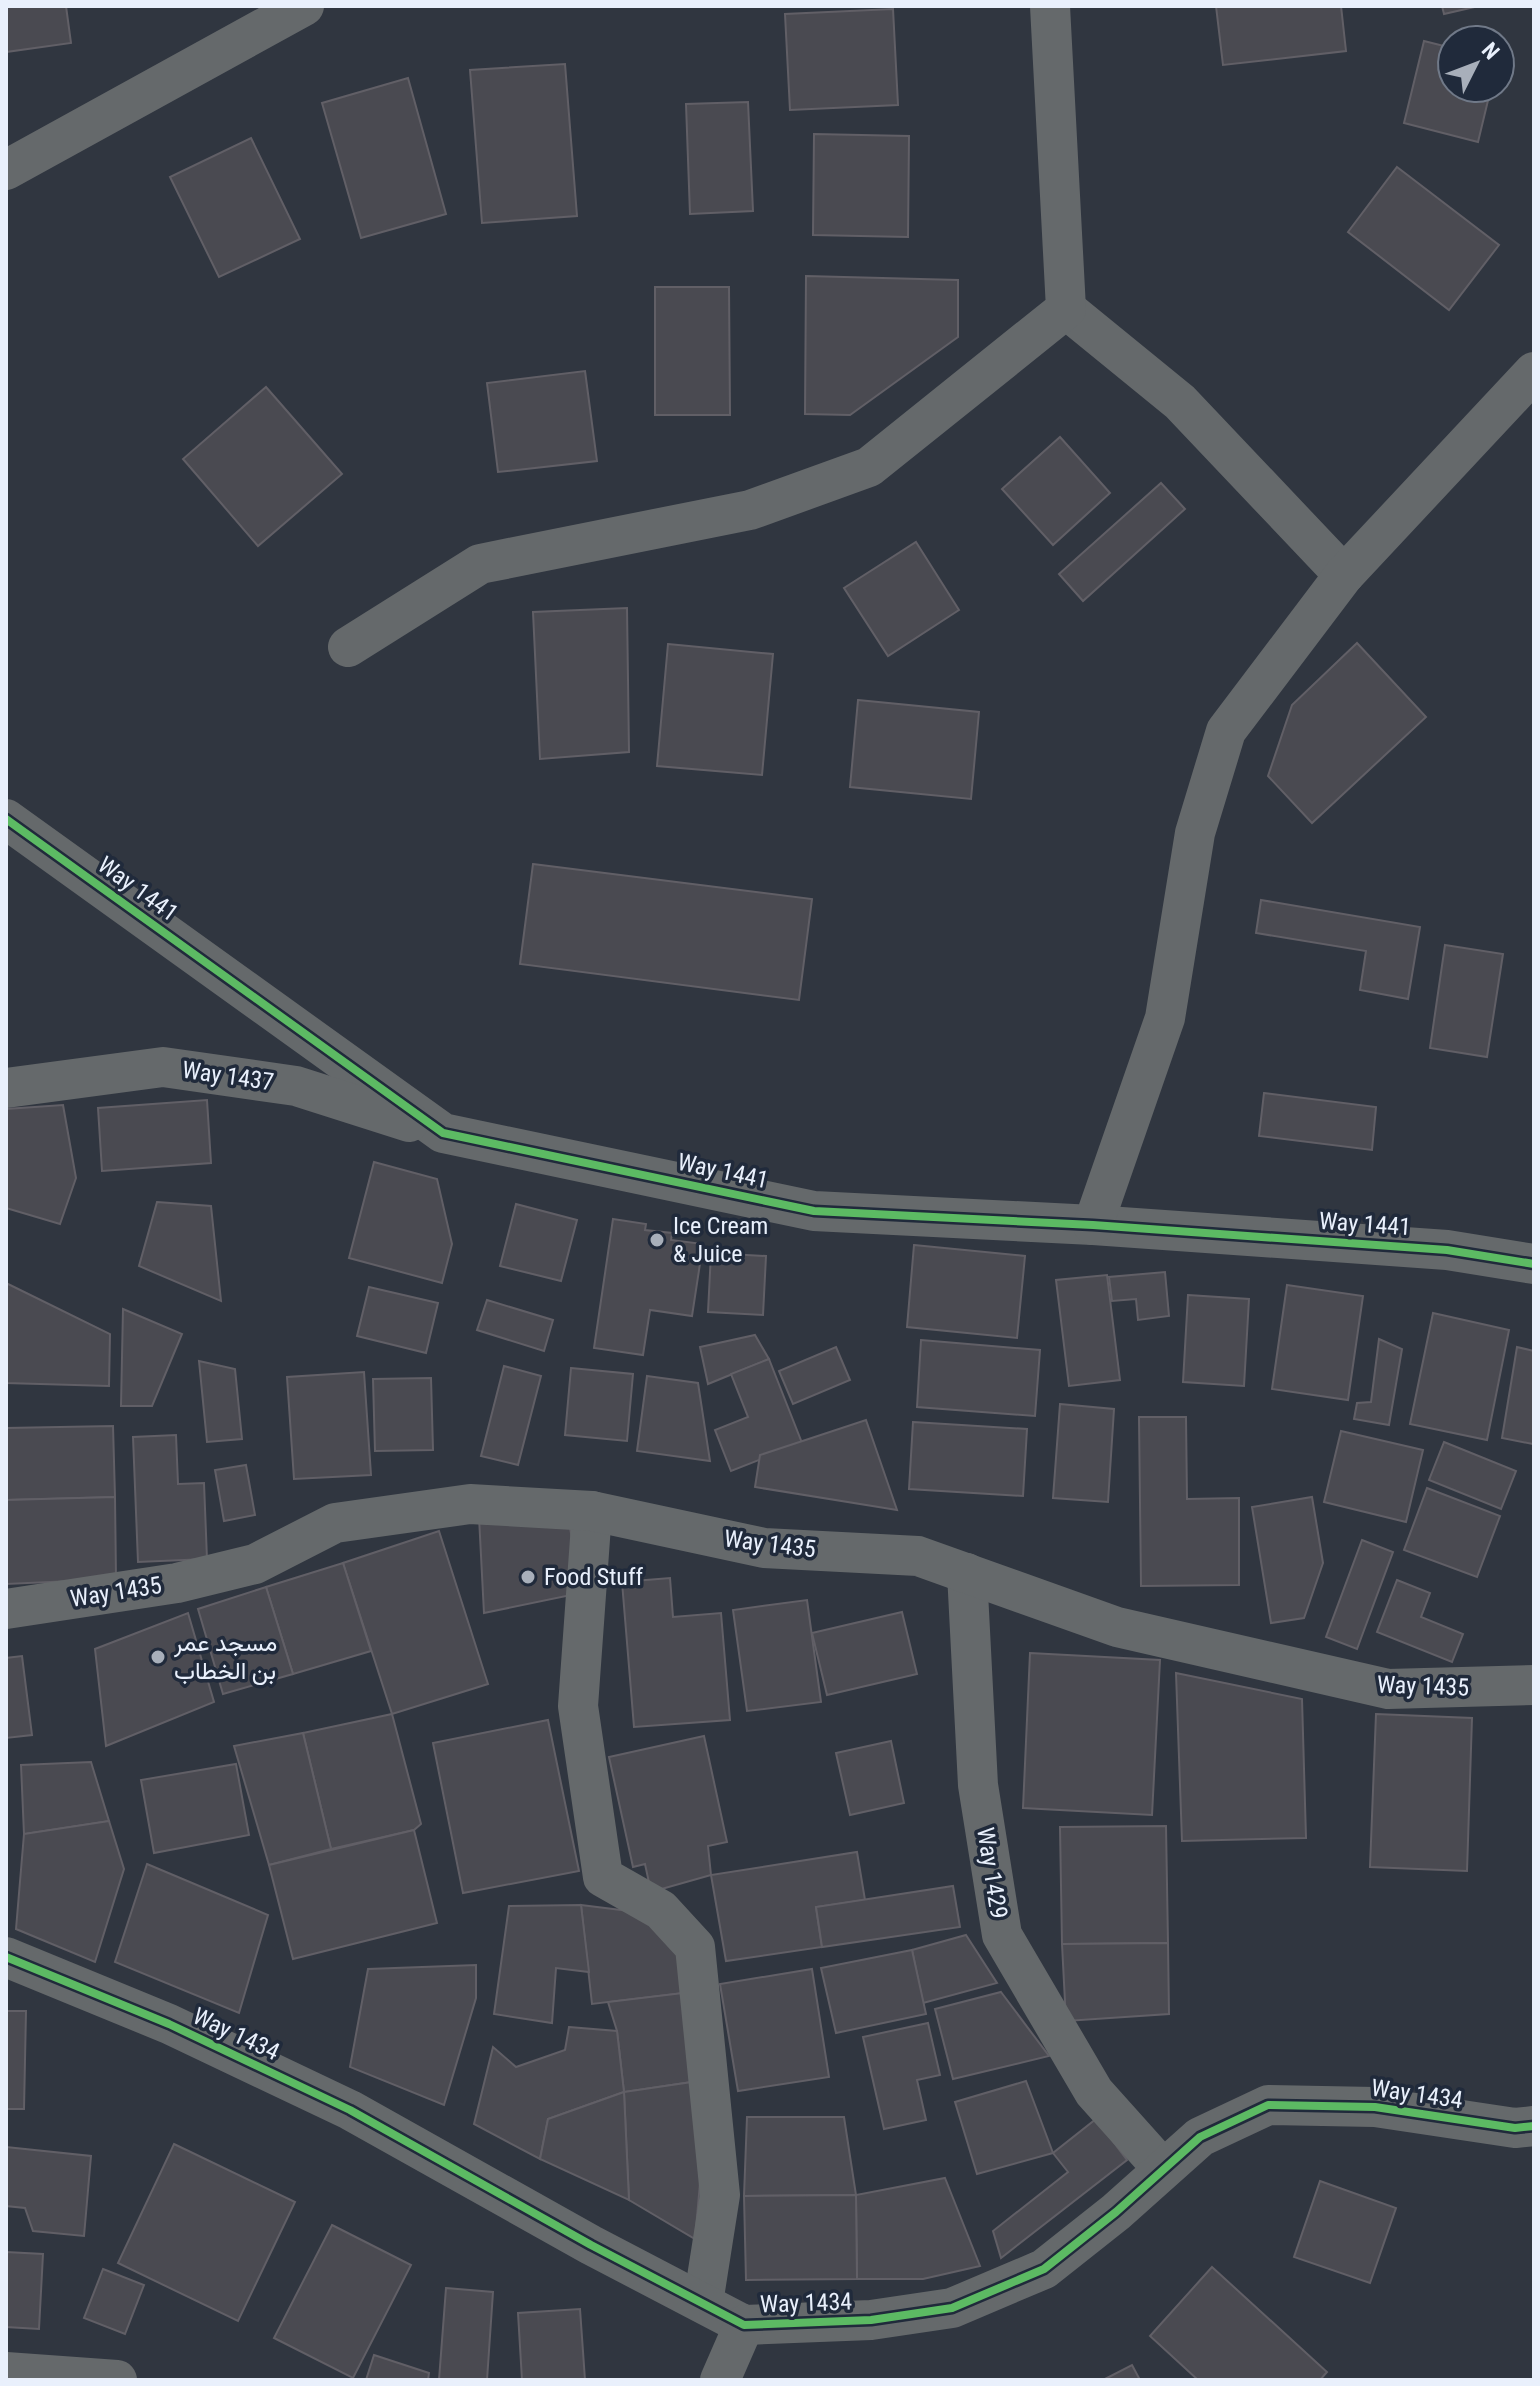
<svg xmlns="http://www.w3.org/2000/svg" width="1540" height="2386" viewBox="0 0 1540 2386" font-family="'Roboto Condensed',Vazirmatn,sans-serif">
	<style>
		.building { fill: #4a4a51; stroke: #615f66; stroke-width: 2 }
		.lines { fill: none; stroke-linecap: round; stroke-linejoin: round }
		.street { stroke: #65696b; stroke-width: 40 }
		.cycleway-casing { stroke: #202a3b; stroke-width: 13 }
		.cycleway { stroke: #5cba63; stroke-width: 8 }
		.poi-dot { fill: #a8afba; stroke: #202a3b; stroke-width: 3 }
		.labels { text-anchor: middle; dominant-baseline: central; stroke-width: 7; stroke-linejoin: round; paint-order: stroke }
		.street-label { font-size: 24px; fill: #e9f0fc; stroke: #202a3b }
		.poi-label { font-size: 24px; fill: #e9f0fc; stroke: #202a3b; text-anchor: start }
	</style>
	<rect width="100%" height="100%" fill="#303640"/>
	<g class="building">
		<polygon points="6,6 66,6 71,43 6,52"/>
		<polygon points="1216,6 1341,6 1346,51 1223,65"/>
		<polygon points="1442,6 1479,6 1444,14"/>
		<polygon points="893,9 898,105 790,110 785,14"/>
		<polygon points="1424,41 1452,48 1452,88 1491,88 1478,142 1404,123"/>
		<polygon points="565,64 577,216 482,223 470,70"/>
		<polygon points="408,78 446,214 361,238 322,103"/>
		<polygon points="748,102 753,211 690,214 686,104"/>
		<polygon points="814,134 909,136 908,237 813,235"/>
		<polygon points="251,138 300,239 219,277 170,177"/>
		<polygon points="1397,167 1499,245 1449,310 1348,232"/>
		<polygon points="806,276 958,280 958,337 850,415 805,414"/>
		<polygon points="655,287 729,287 730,415 655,415"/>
		<polygon points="585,371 597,461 498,472 487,383"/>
		<polygon points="266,387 342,474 258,546 183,459"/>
		<polygon points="1060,437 1110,493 1053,545 1002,489"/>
		<polygon points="1161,483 1185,509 1083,601 1059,574"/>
		<polygon points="916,542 959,610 888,656 844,588"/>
		<polygon points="627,608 629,752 540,759 533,612"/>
		<polygon points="1357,643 1426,717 1312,823 1268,776 1292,705"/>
		<polygon points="668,644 773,654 762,775 657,766"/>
		<polygon points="858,700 979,712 971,799 850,787"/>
		<polygon points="533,864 812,899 799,1000 520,964"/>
		<polygon points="1261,900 1420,927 1408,999 1360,990 1366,951 1256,933"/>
		<polygon points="1445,945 1503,954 1487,1057 1430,1048"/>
		<polygon points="1264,1093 1376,1107 1372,1150 1259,1136"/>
		<polygon points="207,1100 211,1163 102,1171 98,1108"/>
		<polygon points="63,1105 76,1178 60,1224 6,1208 6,1109"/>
		<polygon points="374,1162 437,1179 452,1244 442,1283 349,1258"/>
		<polygon points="157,1202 211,1206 221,1301 139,1266"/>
		<polygon points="516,1204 577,1220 561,1281 500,1266"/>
		<polygon points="613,1219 646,1224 645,1230 672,1233 671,1240 703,1244 692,1316 650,1310 643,1355 594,1348"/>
		<polygon points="914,1245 1025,1256 1017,1338 907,1327"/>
		<polygon points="711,1253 766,1256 763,1315 708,1312"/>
		<polygon points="1165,1272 1169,1316 1138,1320 1136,1299 1112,1301 1109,1277"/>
		<polygon points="1107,1275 1120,1380 1069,1386 1056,1280"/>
		<polygon points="6,1283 110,1334 109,1386 6,1383"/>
		<polygon points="1287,1285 1363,1296 1348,1400 1272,1389"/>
		<polygon points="369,1287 438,1303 426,1353 357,1336"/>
		<polygon points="1188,1295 1249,1299 1244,1386 1183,1382"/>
		<polygon points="487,1300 553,1320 544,1351 477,1330"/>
		<polygon points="123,1309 182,1334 152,1406 121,1406"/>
		<polygon points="1433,1313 1509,1330 1487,1440 1410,1424"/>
		<polygon points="755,1335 769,1359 708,1384 700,1347"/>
		<polygon points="1379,1339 1402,1349 1389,1425 1354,1419 1357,1403 1371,1402"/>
		<polygon points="921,1340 1040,1350 1035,1416 917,1407"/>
		<polygon points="836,1347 850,1380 793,1404 779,1371"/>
		<polygon points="1517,1347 1534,1351 1533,1444 1502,1438"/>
		<polygon points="769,1359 802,1443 731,1471 715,1430 748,1417 731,1374"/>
		<polygon points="199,1361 235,1369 242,1439 207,1442"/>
		<polygon points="504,1366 541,1376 518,1465 481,1456"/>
		<polygon points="571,1368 633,1374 627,1441 565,1435"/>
		<polygon points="364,1372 371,1475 294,1479 287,1377"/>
		<polygon points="647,1376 698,1383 710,1461 637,1451"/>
		<polygon points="431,1378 433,1450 375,1451 373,1379"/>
		<polygon points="1060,1404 1114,1409 1108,1502 1053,1498"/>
		<polygon points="1139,1417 1186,1417 1187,1499 1239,1498 1239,1585 1141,1586"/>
		<polygon points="866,1420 897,1510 755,1487 760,1455"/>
		<polygon points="913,1422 1027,1429 1023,1496 909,1489"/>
		<polygon points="113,1426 115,1497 6,1500 6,1428"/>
		<polygon points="1341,1431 1423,1450 1406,1522 1324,1502"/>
		<polygon points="176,1435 178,1484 204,1483 207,1559 138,1562 133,1437"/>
		<polygon points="1444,1442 1516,1471 1501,1509 1429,1480"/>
		<polygon points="246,1465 255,1515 224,1521 215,1470"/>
		<polygon points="1427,1488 1500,1516 1477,1577 1404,1550"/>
		<polygon points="115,1497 116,1579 6,1584 6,1500"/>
		<polygon points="1312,1497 1323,1563 1304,1618 1271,1623 1252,1507"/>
		<polygon points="479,1517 569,1523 576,1559 576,1594 484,1613"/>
		<polygon points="439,1531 488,1684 392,1714 343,1563"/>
		<polygon points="1362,1540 1393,1552 1357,1649 1326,1637"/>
		<polygon points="343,1563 371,1651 293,1674 266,1587"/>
		<polygon points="670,1578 673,1617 721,1613 730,1720 634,1727 622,1582"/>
		<polygon points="1397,1580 1430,1593 1421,1617 1463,1634 1452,1662 1377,1632"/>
		<polygon points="266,1587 293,1674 223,1694 198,1609"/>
		<polygon points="807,1600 821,1702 747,1711 733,1610"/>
		<polygon points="902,1612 917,1674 827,1695 812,1633"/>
		<polygon points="188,1613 214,1702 106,1746 95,1649"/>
		<polygon points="1030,1653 1160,1660 1152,1815 1023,1808"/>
		<polygon points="22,1656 32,1735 6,1738 6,1658"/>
		<polygon points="1176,1673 1302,1699 1306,1838 1182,1841"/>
		<polygon points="392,1714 421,1824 414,1830 331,1849 303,1733"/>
		<polygon points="1376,1714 1472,1718 1467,1871 1370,1867"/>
		<polygon points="548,1720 579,1871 463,1893 433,1743"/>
		<polygon points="303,1733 331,1849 269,1865 234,1746"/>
		<polygon points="704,1736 727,1842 708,1846 711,1875 651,1892 645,1864 633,1867 609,1757"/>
		<polygon points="891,1741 904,1803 850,1815 836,1753"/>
		<polygon points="91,1762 109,1821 24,1834 21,1765"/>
		<polygon points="236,1764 249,1835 154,1853 141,1780"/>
		<polygon points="109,1821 124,1869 95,1962 16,1929 24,1834"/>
		<polygon points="1166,1826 1168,1943 1062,1944 1060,1827"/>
		<polygon points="414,1830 437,1923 293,1959 269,1865"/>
		<polygon points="857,1852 865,1900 816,1907 822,1947 726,1961 711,1875"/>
		<polygon points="147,1864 268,1915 239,2013 115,1962"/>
		<polygon points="953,1886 960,1927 822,1947 816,1907"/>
		<polygon points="581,1905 653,1914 676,1938 683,1993 592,2004"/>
		<polygon points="581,1905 589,1972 556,1968 552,2023 494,2014 509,1906"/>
		<polygon points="966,1935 997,1983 923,2003 912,1950"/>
		<polygon points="1168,1943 1169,2014 1066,2021 1062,1944"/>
		<polygon points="912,1950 926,2014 836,2033 821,1968"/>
		<polygon points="476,1965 476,1998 444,2105 350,2067 368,1969"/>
		<polygon points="812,1969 829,2077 738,2091 720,1984"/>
		<polygon points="1001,1992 1049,2056 953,2079 935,2009"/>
		<polygon points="683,1993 692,2082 624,2092 617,2031 608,2002"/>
		<polygon points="6,2011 26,2011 24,2109 6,2109"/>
		<polygon points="928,2023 940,2075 917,2080 926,2120 884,2129 863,2037"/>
		<polygon points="569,2027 617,2031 624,2092 548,2119 540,2159 474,2124 493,2047 516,2067 565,2050"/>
		<polygon points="1026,2081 1053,2153 977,2174 955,2102"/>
		<polygon points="692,2082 701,2172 695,2239 629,2200 624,2092"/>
		<polygon points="624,2092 629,2200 540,2159 548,2119"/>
		<polygon points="747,2117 844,2117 856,2195 744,2196"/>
		<polygon points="1096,2119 1127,2160 1001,2258 993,2231 1068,2172 1053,2153"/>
		<polygon points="174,2144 295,2202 238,2321 118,2263"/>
		<polygon points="6,2147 91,2156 84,2236 33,2231 25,2208 6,2206"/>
		<polygon points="945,2178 980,2266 923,2279 857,2279 856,2195"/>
		<polygon points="1320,2181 1396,2208 1370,2283 1294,2257"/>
		<polygon points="856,2195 857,2279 746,2280 744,2196"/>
		<polygon points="332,2225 411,2265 353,2378 274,2338"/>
		<polygon points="6,2252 43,2254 39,2329 6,2327"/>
		<polygon points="1212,2267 1327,2372 1320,2380 1198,2380 1150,2336"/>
		<polygon points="103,2269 144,2285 125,2334 84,2318"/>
		<polygon points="446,2288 493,2292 487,2380 439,2380"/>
		<polygon points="580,2309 585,2380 522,2380 518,2313"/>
		<polygon points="374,2355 429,2373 428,2380 366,2380"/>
		<polygon points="1132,2365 1140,2380 1103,2380"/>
	</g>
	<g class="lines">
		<g class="street">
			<polyline points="6,170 304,6"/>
			<polyline points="1066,309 1180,402 1344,575"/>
			<polyline points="348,647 480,564 750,510 869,467 1066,309 1050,6"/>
			<polyline points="6,819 443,1133 814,1211 1093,1225 1447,1250 1534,1264"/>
			<polyline points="6,1088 163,1067 296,1086 409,1122"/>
			<polyline points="1093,1225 1165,1018 1195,833 1226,731 1344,575 1534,372"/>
			<polyline points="592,1511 578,1706 603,1877 661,1910 695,1947 720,2195 703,2303"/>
			<polyline points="967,1573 978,1785 1002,1935 1094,2092 1163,2169"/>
			<polyline points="6,1609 177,1583 255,1564 335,1523 470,1504 592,1511 764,1548 918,1556 1117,1627 1388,1689 1534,1685"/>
			<polyline points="6,1957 169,2024 350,2110 591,2245 744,2325 871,2320 952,2308 1044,2269 1116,2212 1200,2137 1268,2105 1375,2107 1515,2128 1534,2126"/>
			<polyline points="6,2372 117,2380"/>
			<polyline points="720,2380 744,2325"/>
		</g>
		<defs>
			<g id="cycleway">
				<polyline points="6,819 443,1133 814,1211 1093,1225 1447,1250 1534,1264"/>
				<polyline points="6,1957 169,2024 350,2110 591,2245 744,2325 871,2320 952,2308 1044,2269 1116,2212 1200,2137 1268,2105 1375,2107 1515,2128 1534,2126"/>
			</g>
		</defs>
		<use href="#cycleway" class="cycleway-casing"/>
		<use href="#cycleway" class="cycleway"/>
	</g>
	<g class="poi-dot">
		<circle cx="657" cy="1240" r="8"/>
		<circle cx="528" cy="1577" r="8"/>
		<circle cx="158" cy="1657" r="8"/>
	</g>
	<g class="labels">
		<g class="street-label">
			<text transform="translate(138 889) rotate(36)">Way 1441</text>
			<text transform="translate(228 1076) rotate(8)">Way 1437</text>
			<text transform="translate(723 1171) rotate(12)">Way 1441</text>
			<text transform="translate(1365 1224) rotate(4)">Way 1441</text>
			<text transform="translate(770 1544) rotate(7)">Way 1435</text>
			<text transform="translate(116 1592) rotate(-9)">Way 1435</text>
			<text transform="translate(1423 1686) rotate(2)">Way 1435</text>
			<text transform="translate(992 1873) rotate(81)">Way 1429</text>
			<text transform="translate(236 2034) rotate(25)">Way 1434</text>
			<text transform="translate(1417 2094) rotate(8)">Way 1434</text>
			<text transform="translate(806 2303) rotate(-2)">Way 1434</text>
		</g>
		<g class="poi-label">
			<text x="673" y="1226">Ice Cream<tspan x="673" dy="28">&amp; Juice</tspan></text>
			<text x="544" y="1577">Food Stuff</text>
			<text x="174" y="1643">مسجد عمر<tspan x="174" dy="28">بن الخطاب</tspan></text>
		</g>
	</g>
	<rect width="1540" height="2386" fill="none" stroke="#e9f0fc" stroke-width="16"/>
	<g transform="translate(1476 64) rotate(48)"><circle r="38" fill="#202a3b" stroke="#707988" stroke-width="2"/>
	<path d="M0-6L14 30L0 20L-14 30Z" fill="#a8afba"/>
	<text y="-12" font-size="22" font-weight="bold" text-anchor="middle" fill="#e9f0fc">N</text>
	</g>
</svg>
